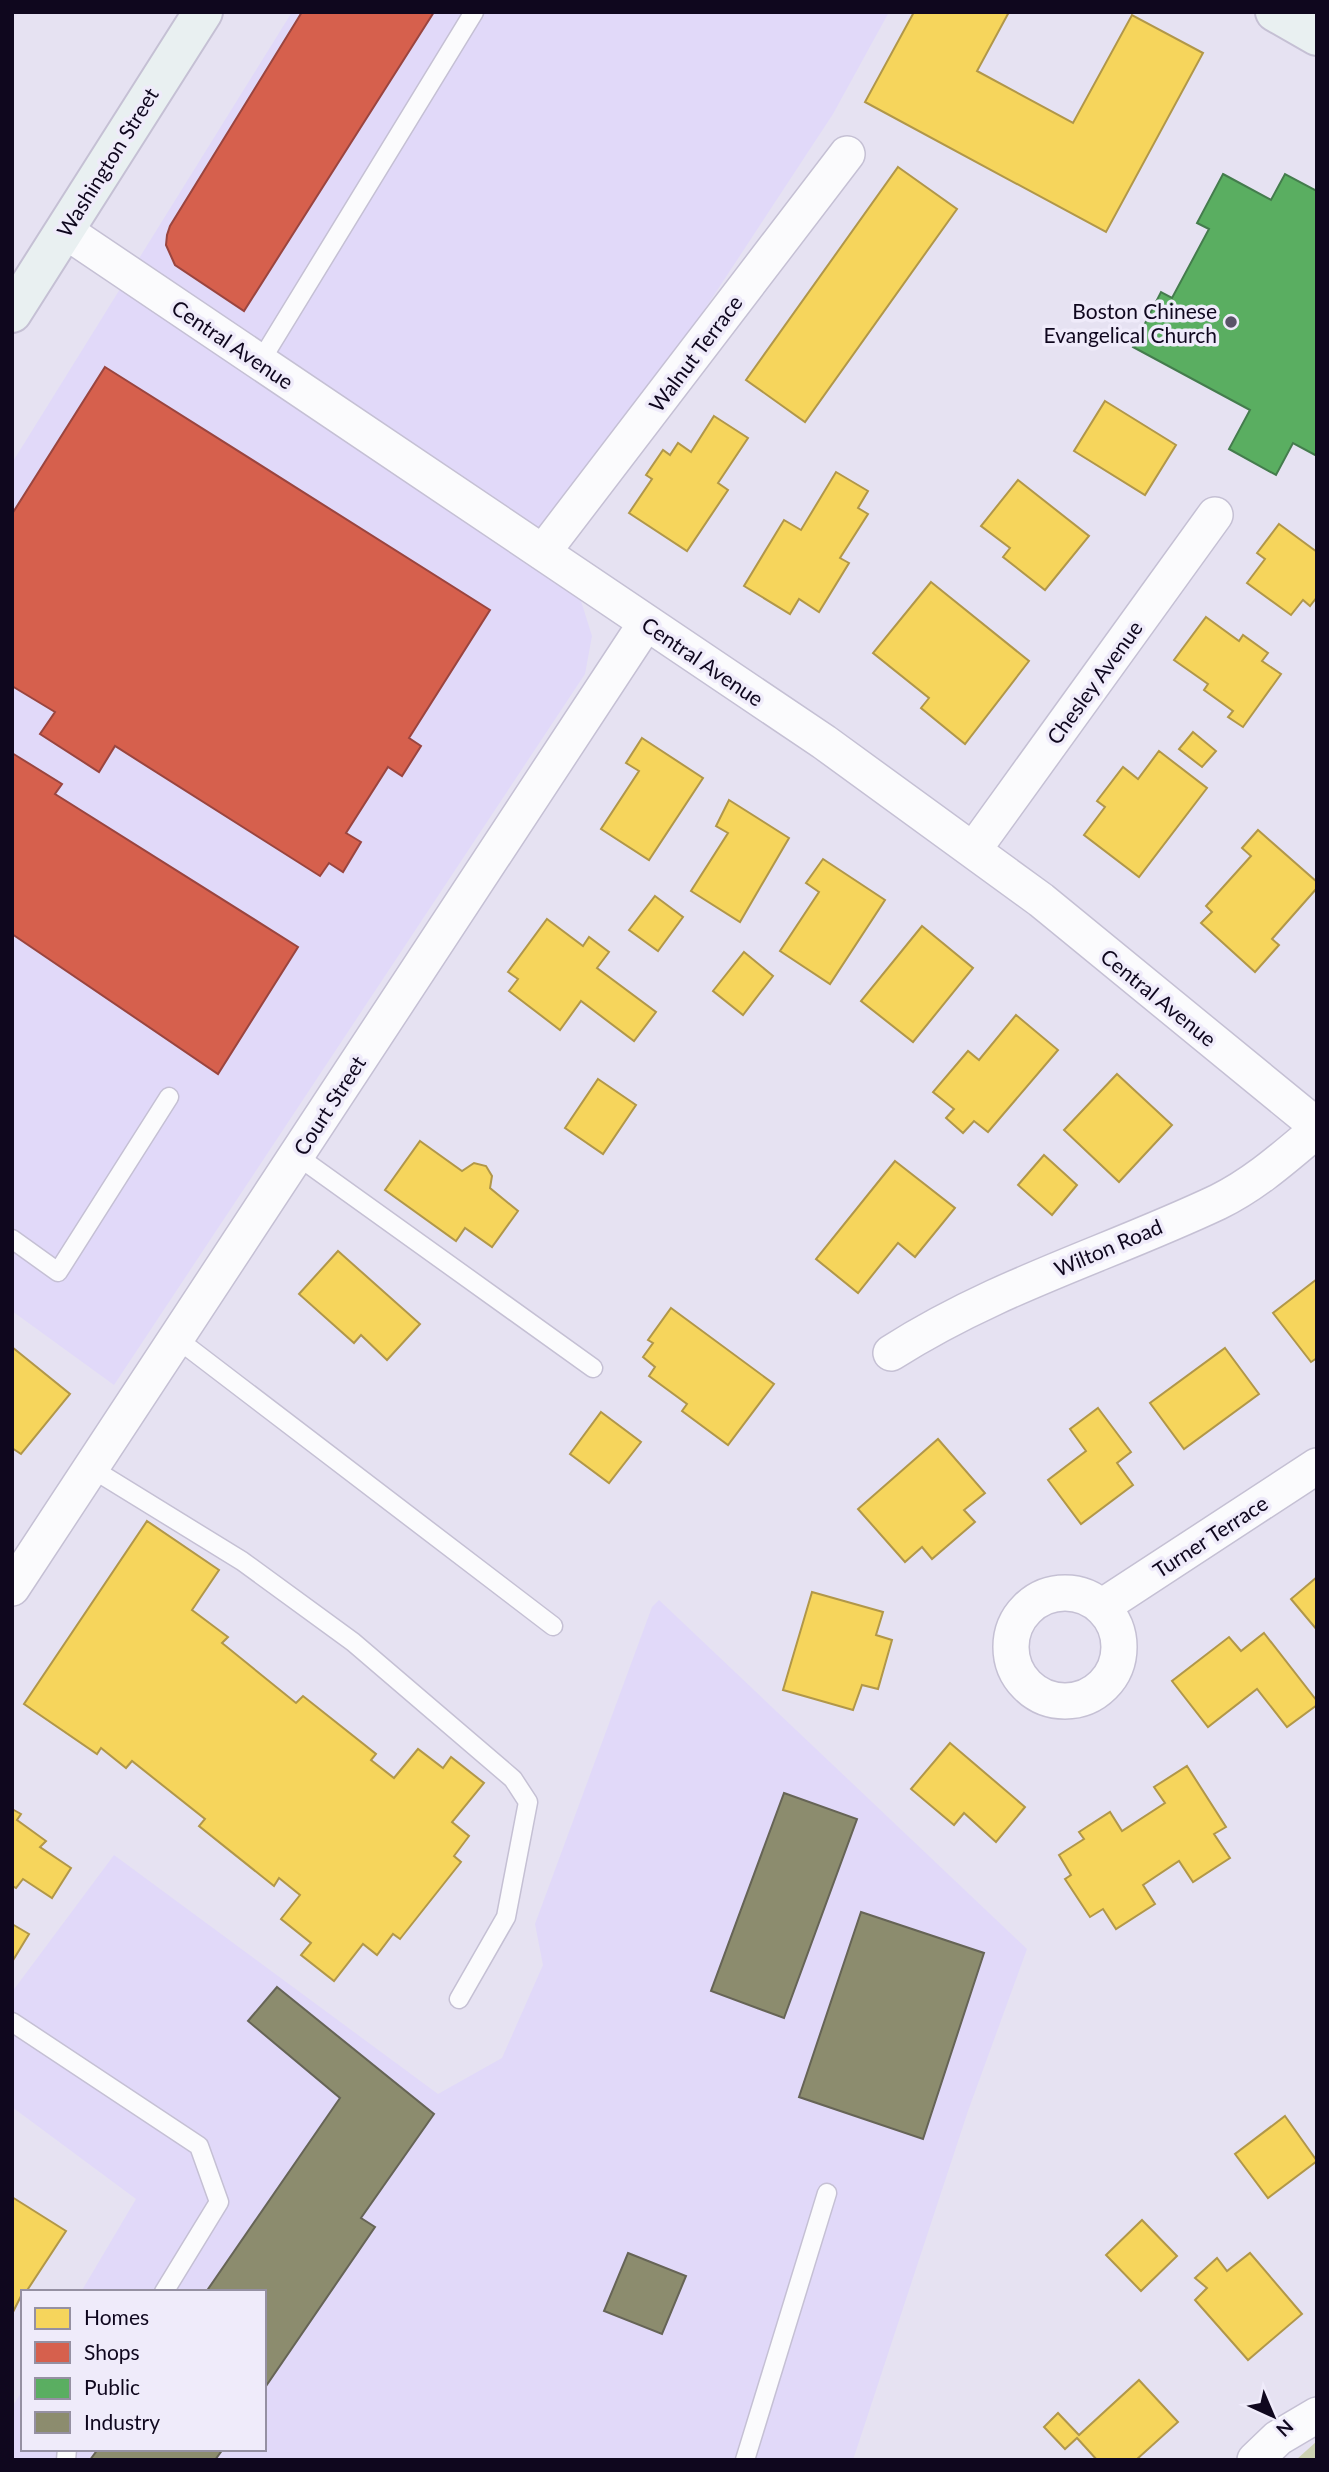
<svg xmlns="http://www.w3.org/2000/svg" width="1329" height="2472" viewBox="0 0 1329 2472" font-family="Lato,sans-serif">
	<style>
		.built { fill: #e1d9f9 }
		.green { fill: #ccd1b2 }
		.homes { fill: #f6d55c; stroke: #b19749; stroke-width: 2 }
		.shops { fill: #d6604d; stroke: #9a453f; stroke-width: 2 }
		.public { fill: #5aae61; stroke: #447c4d; stroke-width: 2 }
		.industry { fill: #8c8c6e; stroke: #666456; stroke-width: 2 }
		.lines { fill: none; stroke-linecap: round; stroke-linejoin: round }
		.lane-casing { stroke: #c5c0d4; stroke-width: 21 }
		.street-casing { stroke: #c5c0d4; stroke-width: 38 }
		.secondary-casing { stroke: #c5c0d4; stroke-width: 42 }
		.lane { stroke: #fbfbfd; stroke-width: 18 }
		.street { stroke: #fbfbfd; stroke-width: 35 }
		.secondary { stroke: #e9f0f1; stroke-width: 38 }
		.poi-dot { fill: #5a5468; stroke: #efebfa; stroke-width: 2.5 }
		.labels { text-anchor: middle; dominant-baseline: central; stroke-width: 7; stroke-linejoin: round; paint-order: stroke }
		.street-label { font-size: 21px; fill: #0f071e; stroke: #efebfa }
		.poi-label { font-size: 21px; fill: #0f071e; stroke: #efebfa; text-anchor: end }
	</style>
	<rect width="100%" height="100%" fill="#e6e2f2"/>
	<g class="built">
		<polygon points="292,12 889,12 833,114 559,531 592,636 585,674 114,1385 12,1311 12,463"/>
		<polygon points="659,1600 1027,1949 968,2111 853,2460 12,2460 12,2407 23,2390 23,2449 264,2449 264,2292 81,2292 136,2199 12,2107 12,1992 114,1855 438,2094 502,2058 543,1965 535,1924 652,1607"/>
	</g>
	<polygon class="green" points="1317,2441 1317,2460 1296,2460"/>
	<g class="homes">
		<polygon points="914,12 1009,12 977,71 1073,123 1132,15 1203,53 1106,232 865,102"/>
		<polygon points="898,167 957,209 805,422 746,380"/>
		<polygon points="1105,401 1176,445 1145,495 1074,451"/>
		<polygon points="714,416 748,438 718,483 728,490 687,551 629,513 652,479 646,475 663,450 670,455 678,443 691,452"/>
		<polygon points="836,472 868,491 858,508 868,514 840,558 849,563 819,612 799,599 790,614 744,586 784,520 801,530"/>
		<polygon points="1018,480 1089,536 1045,590 1003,557 1010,548 981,526"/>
		<polygon points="1279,524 1317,552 1317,597 1310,606 1303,600 1291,615 1247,583 1265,559 1257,553"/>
		<polygon points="931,582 1029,661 965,744 921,708 929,698 873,653"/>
		<polygon points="1206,617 1239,641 1243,635 1268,653 1262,661 1281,674 1243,727 1228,717 1233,711 1204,690 1208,684 1174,660"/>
		<polygon points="1193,732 1216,751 1202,767 1179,749"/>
		<polygon points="642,738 703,778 649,860 601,829 639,771 626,763"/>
		<polygon points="1159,751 1207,788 1139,877 1084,835 1105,807 1097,801 1123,767 1138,779"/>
		<polygon points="729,800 789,838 740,922 691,891 728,833 716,826"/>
		<polygon points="1258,830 1317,882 1317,888 1272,939 1279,945 1255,972 1201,923 1212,912 1206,906 1251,856 1242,848"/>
		<polygon points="823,859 885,900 830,984 780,951 819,892 806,883"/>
		<polygon points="655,896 683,917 658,951 629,930"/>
		<polygon points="547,919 583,946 589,937 609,952 597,968 656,1012 634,1041 581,1001 560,1030 509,991 518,979 508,972"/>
		<polygon points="922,926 973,968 913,1042 861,1001"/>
		<polygon points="744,952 773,976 743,1015 713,991"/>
		<polygon points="1016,1015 1058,1050 988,1132 974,1121 963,1133 946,1118 954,1109 933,1092 968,1051 979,1060"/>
		<polygon points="1117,1074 1172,1125 1119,1182 1064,1130"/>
		<polygon points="598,1079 636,1105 603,1154 565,1128"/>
		<polygon points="420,1141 462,1171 474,1163 486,1166 492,1176 490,1188 518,1211 492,1247 465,1228 456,1241 385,1190"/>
		<polygon points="1044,1155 1077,1185 1052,1215 1018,1185"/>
		<polygon points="895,1161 955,1208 915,1257 898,1243 858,1293 816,1259"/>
		<polygon points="338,1251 420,1324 387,1360 361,1335 354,1343 299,1294"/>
		<polygon points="1317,1279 1317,1358 1311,1362 1273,1313"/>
		<polygon points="671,1308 774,1384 728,1445 682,1411 687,1404 649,1376 655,1367 643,1357 653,1343 648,1340"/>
		<polygon points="12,1347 70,1394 21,1454 12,1448"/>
		<polygon points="1225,1348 1259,1394 1184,1449 1150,1403"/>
		<polygon points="1098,1408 1131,1452 1117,1463 1133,1485 1081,1524 1048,1480 1086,1451 1070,1429"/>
		<polygon points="601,1412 641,1442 609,1483 570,1454"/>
		<polygon points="938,1439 985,1493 964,1510 975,1522 932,1559 922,1547 905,1562 858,1509"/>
		<polygon points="147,1521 219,1570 192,1610 228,1637 222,1643 296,1703 303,1696 376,1754 371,1760 394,1778 418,1749 443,1768 451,1757 484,1783 452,1822 469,1836 454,1856 461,1862 400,1939 393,1934 377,1955 363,1944 334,1981 301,1955 311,1943 281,1919 300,1895 279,1878 274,1886 199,1826 205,1819 132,1761 126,1768 101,1748 97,1754 24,1704"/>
		<polygon points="1317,1577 1317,1630 1291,1599"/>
		<polygon points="812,1592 883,1612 876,1635 892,1640 878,1689 862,1685 853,1710 783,1690"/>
		<polygon points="1264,1633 1317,1701 1317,1705 1287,1727 1257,1689 1208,1727 1172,1681 1229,1637 1241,1651"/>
		<polygon points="950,1743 1025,1807 996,1842 964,1813 954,1825 911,1789"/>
		<polygon points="1187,1766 1226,1827 1214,1834 1230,1858 1193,1882 1179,1861 1143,1885 1155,1904 1116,1929 1103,1909 1090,1917 1065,1879 1071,1875 1059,1855 1084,1839 1079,1832 1110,1812 1122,1831 1165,1803 1154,1787"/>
		<polygon points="12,1809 21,1814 17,1820 46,1841 40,1847 71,1868 52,1898 23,1879 16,1888 12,1886"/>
		<polygon points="12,1924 29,1934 12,1962"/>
		<polygon points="1285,2116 1317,2161 1268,2198 1235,2154"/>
		<polygon points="12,2197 66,2231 26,2292 23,2292 12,2314"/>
		<polygon points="1142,2220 1177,2256 1141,2291 1106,2255"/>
		<polygon points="1250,2253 1302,2314 1248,2360 1195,2300 1207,2288 1195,2278 1217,2258 1227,2271"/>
		<polygon points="1139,2380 1178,2422 1136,2460 1097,2460 1077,2438 1065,2449 1044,2427 1058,2413 1079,2435"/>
	</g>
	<g class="shops">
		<polygon points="302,12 434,12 244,311 175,265 166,245 167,235 170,226"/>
		<polygon points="105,367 490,610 409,738 421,746 402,776 388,767 346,833 361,842 343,872 329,863 320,876 115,746 99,772 40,734 55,712 12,686 12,514"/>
		<polygon points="12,753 62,784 55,794 298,947 218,1074 12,934"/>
	</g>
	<polygon class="public" points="1223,174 1271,200 1285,174 1317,191 1317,456 1293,443 1276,475 1229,449 1250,410 1133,347 1161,292 1172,298 1209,229 1197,223"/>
	<g class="industry">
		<polygon points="784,1793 857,1819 784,2018 711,1991"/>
		<polygon points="861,1912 984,1953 923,2139 799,2097"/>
		<polygon points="277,1987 434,2114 361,2218 375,2227 264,2389 264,2292 206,2292 340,2098 248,2021"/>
		<polygon points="628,2253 686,2276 662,2334 604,2311"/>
		<polygon points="98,2449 223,2449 215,2460 90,2460"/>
	</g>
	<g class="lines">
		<defs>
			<g id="lane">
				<polyline points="260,362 474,12"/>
				<polyline points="296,1155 593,1368"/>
				<polyline points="12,1239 58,1272 169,1097"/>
				<polyline points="176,1338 553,1626"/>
				<polyline points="91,1468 242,1561 353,1642 513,1779 528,1802 506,1917 459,1999"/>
				<polyline points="12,2022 199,2146 219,2202 164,2292"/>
				<polyline points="66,2460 67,2449"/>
				<polyline points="745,2460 827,2193"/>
			</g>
			<g id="street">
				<polyline points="64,230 824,742 1041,900 1317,1126"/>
				<polyline points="543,552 847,154"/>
				<polyline points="974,849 1215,515"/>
				<path d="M891,1353C996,1286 1108,1254 1218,1202C1255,1184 1286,1156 1317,1130"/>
				<polyline points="12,1588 646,623"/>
				<circle cx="1065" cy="1647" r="54"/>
				<polyline points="1103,1606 1317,1466"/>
				<polyline points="1255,2460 1278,2438 1317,2415"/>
			</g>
			<g id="secondary">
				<polyline points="1275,12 1317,36"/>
				<polyline points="12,313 203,12"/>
			</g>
		</defs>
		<use href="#lane" class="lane-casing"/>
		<use href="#street" class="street-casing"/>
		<use href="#secondary" class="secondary-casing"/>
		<use href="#lane" class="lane"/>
		<use href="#street" class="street"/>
		<use href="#secondary" class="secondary"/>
	</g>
	<circle class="poi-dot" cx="1231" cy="322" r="7"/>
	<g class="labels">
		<g class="street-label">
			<text transform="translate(107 162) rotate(-58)">Washington Street</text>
			<text transform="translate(233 344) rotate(34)">Central Avenue</text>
			<text transform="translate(695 353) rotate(-53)">Walnut Terrace</text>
			<text transform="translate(703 661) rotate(34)">Central Avenue</text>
			<text transform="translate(1094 682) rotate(-54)">Chesley Avenue</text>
			<text transform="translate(1159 997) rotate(39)">Central Avenue</text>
			<text transform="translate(329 1105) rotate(-57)">Court Street</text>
			<text transform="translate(1108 1247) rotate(-23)">Wilton Road</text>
			<text transform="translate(1210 1536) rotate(-33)">Turner Terrace</text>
		</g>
		<g class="poi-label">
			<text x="1217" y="310">Boston Chinese<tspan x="1217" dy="24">Evangelical Church</tspan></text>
		</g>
	</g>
	<rect width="1329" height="2472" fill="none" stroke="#0f071e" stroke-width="28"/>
	<rect x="21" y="2290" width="245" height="161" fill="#efebfa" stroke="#9590a2" stroke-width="2"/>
	<rect x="35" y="2308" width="35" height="21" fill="#f6d55c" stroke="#9590a2" stroke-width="2"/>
	<text x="84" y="2325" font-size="21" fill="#0f071e">Homes</text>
	<rect x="35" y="2342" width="35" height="21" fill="#d6604d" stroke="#9590a2" stroke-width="2"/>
	<text x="84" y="2360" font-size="21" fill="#0f071e">Shops</text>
	<rect x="35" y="2378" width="35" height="21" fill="#5aae61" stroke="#9590a2" stroke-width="2"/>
	<text x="84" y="2395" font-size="21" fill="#0f071e">Public</text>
	<rect x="35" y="2412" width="35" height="21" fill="#8c8c6e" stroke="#9590a2" stroke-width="2"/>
	<text x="84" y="2430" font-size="21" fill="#0f071e">Industry</text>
	<g transform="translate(1273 2416) rotate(136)" stroke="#efebfa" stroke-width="5" paint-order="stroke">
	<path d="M0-5L12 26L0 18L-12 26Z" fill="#0f071e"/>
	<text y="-10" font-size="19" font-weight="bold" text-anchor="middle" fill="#0f071e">N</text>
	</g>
</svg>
